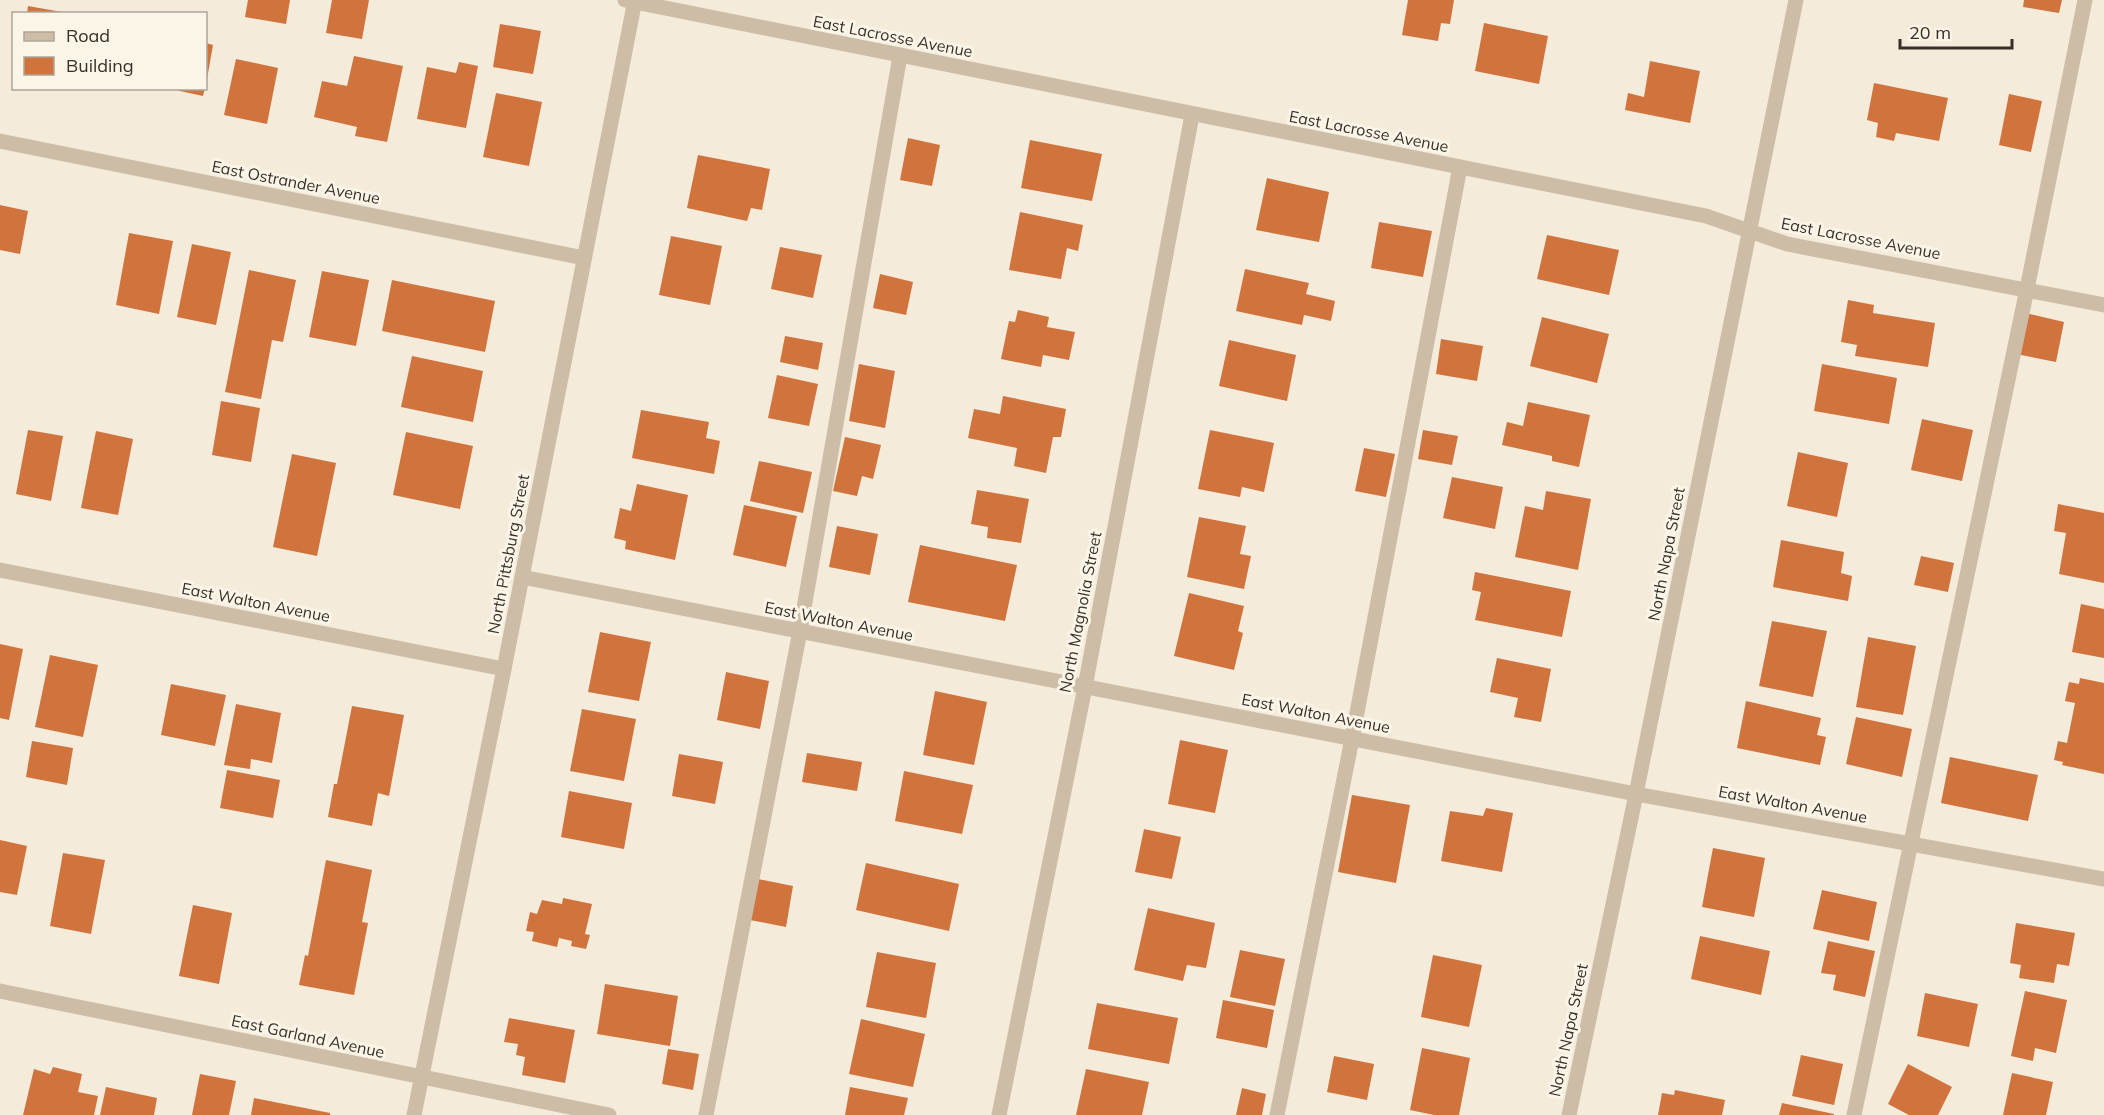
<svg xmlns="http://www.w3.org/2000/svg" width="2104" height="1115" viewBox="0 0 2104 1115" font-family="Mulish,sans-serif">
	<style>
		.building { fill: #d0733d }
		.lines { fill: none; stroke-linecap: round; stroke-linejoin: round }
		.lane { stroke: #cdbda6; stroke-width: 15 }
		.street { stroke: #cdbda6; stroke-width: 15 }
		.labels { text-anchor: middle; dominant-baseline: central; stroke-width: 6; stroke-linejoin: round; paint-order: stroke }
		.street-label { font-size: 16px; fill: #392f28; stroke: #fbf5e8 }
	</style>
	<rect width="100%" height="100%" fill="#f4ebdb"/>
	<g class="building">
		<polygon points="248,0 290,0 286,24 245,17"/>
		<polygon points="332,0 369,0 362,39 326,33"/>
		<polygon points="1408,0 1454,0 1450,24 1441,23 1438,41 1402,35"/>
		<polygon points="2024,0 2062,0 2059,13 2023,7"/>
		<polygon points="28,6 62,12 62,14 27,14"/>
		<polygon points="1484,23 1548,36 1539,84 1475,71"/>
		<polygon points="500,24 541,31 533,74 493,67"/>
		<polygon points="206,43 213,45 207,79 206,79"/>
		<polygon points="354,56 403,66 387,142 355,136 357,127 314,117 322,81 347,86"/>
		<polygon points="236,59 278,68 267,124 224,115"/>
		<polygon points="1650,61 1700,71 1690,123 1625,110 1628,93 1644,97"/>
		<polygon points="459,62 478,66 466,128 417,119 427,67 456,73"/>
		<polygon points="1874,83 1948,98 1939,141 1896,133 1894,141 1876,137 1878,123 1867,120"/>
		<polygon points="166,88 205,88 203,96"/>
		<polygon points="496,93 542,102 529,166 483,157"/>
		<polygon points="2009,94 2042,101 2031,152 1999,145"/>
		<polygon points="908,138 940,145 932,186 900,180"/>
		<polygon points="1030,140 1102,154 1092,201 1021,188"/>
		<polygon points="698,155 770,169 762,210 751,208 747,221 687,208"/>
		<polygon points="1267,178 1329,192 1319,242 1256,230"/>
		<polygon points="0,205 28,211 20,254 0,250"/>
		<polygon points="1020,212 1083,225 1078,251 1067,248 1061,279 1009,270"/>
		<polygon points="1379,222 1432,231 1423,277 1371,268"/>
		<polygon points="129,233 173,241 159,314 116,305"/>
		<polygon points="1547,235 1619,250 1609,295 1537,279"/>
		<polygon points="671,236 722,246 710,305 659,295"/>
		<polygon points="192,244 231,252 216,325 177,317"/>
		<polygon points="780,247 822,255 813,298 771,289"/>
		<polygon points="1245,269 1309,283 1306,294 1335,301 1331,321 1304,315 1302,325 1236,311"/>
		<polygon points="249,270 296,280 283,342 272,340 261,399 225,392"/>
		<polygon points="322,271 369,280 356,346 309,337"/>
		<polygon points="880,274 913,282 906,315 873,308"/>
		<polygon points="392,280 495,301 485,352 382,331"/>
		<polygon points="1848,300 1874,305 1873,313 1935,323 1928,367 1855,356 1857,345 1841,342"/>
		<polygon points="1018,310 1049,317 1047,327 1075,332 1069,360 1043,355 1041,367 1001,359 1009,321 1015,322"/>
		<polygon points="2025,313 2064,322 2056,362 2016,354"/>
		<polygon points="1542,317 1609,334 1597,383 1530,366"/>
		<polygon points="785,336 823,343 818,370 780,362"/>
		<polygon points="1441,339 1483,346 1477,381 1436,374"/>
		<polygon points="1229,340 1296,355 1287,401 1219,386"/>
		<polygon points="412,356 483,371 473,422 401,407"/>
		<polygon points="859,364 895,371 885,428 849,421"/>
		<polygon points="1822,364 1897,378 1889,424 1814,411"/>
		<polygon points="777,375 818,384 809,426 768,418"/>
		<polygon points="1003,396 1066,409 1061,437 1053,437 1046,473 1014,466 1017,448 968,438 974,409 1000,414"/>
		<polygon points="221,401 260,408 251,462 212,455"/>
		<polygon points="1528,402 1590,415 1579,467 1552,461 1552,456 1502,445 1507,422 1523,426"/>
		<polygon points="641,410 709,422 706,438 720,441 714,474 632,458"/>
		<polygon points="1922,419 1973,430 1962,481 1911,470"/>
		<polygon points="28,430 63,436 51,501 16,494"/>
		<polygon points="1210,430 1274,443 1264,492 1242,487 1240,497 1198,489"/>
		<polygon points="1423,430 1458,436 1452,465 1418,459"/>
		<polygon points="96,431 133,439 118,515 81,508"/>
		<polygon points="406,432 473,446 460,509 393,495"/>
		<polygon points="845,437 881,445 873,479 862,476 857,496 833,491"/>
		<polygon points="1364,448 1395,454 1386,497 1355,491"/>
		<polygon points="1798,452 1848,463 1837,517 1787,506"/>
		<polygon points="292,454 336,463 317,556 273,547"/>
		<polygon points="759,461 812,472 803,513 750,501"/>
		<polygon points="1452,477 1503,487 1495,529 1443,518"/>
		<polygon points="637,484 688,495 675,560 625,549 626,541 614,538 620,508 631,511"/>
		<polygon points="977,490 1029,499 1021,543 987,538 988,527 971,524"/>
		<polygon points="1546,491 1591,499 1578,570 1515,557 1525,506 1543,510"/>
		<polygon points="2058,504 2104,513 2104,583 2059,574 2066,533 2054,531"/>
		<polygon points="744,505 797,516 786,567 733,555"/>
		<polygon points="1199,517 1246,526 1240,554 1251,556 1244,589 1187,577"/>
		<polygon points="837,526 878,534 870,575 829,567"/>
		<polygon points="1781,540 1844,552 1841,573 1852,576 1848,601 1773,587"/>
		<polygon points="920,545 1017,565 1005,621 908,602"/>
		<polygon points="1921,556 1954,563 1948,592 1914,585"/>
		<polygon points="1475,572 1571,591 1562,637 1475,620 1481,592 1472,590"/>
		<polygon points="1189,593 1244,606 1238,631 1243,633 1234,670 1174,656"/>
		<polygon points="2081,604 2104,609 2104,658 2072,652"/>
		<polygon points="1772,621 1827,631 1813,697 1759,686"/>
		<polygon points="600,632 651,642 639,701 588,692"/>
		<polygon points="1868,637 1916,646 1903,715 1856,707"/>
		<polygon points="0,644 23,649 9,720 0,718"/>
		<polygon points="50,655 98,665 83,737 35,727"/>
		<polygon points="1497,658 1551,669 1541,722 1514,717 1518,698 1490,692"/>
		<polygon points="726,672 769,681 760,729 717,720"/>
		<polygon points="2080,678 2104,683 2104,774 2062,765 2063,762 2054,760 2058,741 2067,743 2075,703 2065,701 2069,682 2079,684"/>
		<polygon points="171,684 226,695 215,746 161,735"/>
		<polygon points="935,691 987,702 974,765 923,755"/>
		<polygon points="1746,701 1821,718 1817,735 1826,737 1820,765 1737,748"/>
		<polygon points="236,704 281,713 272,763 251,759 250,769 224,765"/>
		<polygon points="352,706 404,715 389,796 378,793 372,826 328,817 334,784 337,784"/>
		<polygon points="582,709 636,719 624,781 570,771"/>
		<polygon points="1856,717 1912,729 1902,777 1846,764"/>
		<polygon points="1180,740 1228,750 1215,813 1168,804"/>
		<polygon points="32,741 73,748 67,785 26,777"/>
		<polygon points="807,753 862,762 857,791 802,782"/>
		<polygon points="679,754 723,762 715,804 672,796"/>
		<polygon points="1950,757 2038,775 2028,821 1941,803"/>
		<polygon points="227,770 280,780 273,818 220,808"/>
		<polygon points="904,771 973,785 962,834 895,821"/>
		<polygon points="569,791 632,803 624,849 561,837"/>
		<polygon points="1352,795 1410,805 1396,883 1338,872"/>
		<polygon points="1486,808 1513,813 1502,872 1441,861 1450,811 1483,816"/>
		<polygon points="1144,829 1181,837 1172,879 1135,872"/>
		<polygon points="0,840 27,846 17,895 0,892"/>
		<polygon points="1713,848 1765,858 1754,917 1702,907"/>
		<polygon points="63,853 105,860 91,934 50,926"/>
		<polygon points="326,860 372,870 362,922 368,923 354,995 299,985 305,955 308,956"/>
		<polygon points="866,863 959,884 949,931 856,910"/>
		<polygon points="758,879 793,886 786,927 750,920"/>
		<polygon points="1822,890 1877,902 1869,941 1813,929"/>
		<polygon points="563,898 592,904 585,934 590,935 586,949 571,946 572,941 559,938 557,947 532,941 534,932 526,931 530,912 537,914 542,900 562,904"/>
		<polygon points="193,905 232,913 219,984 179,976"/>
		<polygon points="1148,908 1215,923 1206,968 1187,965 1183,981 1134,970"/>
		<polygon points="2016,923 2075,933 2069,966 2057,964 2054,983 2019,978 2021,965 2010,963"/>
		<polygon points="1700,936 1770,951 1761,995 1691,979"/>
		<polygon points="1828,941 1875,951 1865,997 1833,990 1836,975 1821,973"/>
		<polygon points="1240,950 1285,959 1275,1006 1230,997"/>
		<polygon points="877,952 936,963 926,1018 866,1007"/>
		<polygon points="1433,955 1482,965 1469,1027 1421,1017"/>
		<polygon points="605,984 678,996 670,1046 597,1034"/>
		<polygon points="2025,991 2067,1000 2056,1053 2035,1048 2033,1061 2011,1056"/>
		<polygon points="1925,993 1978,1004 1969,1047 1917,1036"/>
		<polygon points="1223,1000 1274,1010 1267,1048 1216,1038"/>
		<polygon points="1097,1003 1178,1018 1169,1064 1088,1049"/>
		<polygon points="509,1018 575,1030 565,1083 522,1075 525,1057 516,1055 518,1044 504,1042"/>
		<polygon points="861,1019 925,1034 913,1087 849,1074"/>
		<polygon points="1422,1048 1470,1058 1459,1115 1434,1115 1410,1110"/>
		<polygon points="668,1049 699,1054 693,1090 662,1084"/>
		<polygon points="1801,1055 1843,1064 1834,1105 1792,1096"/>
		<polygon points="1334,1056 1374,1064 1367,1100 1327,1092"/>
		<polygon points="1908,1064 1952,1087 1938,1115 1909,1115 1888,1104"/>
		<polygon points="53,1067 82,1074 78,1092 98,1096 94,1115 23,1115 34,1069 50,1074"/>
		<polygon points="1086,1069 1149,1082 1142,1115 1076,1115"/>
		<polygon points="2012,1073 2053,1082 2046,1115 2003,1115"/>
		<polygon points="200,1074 236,1081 229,1115 192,1115"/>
		<polygon points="106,1087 157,1098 154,1115 100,1115"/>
		<polygon points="850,1087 908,1098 904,1115 845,1115"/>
		<polygon points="1242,1088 1266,1094 1262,1115 1236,1115"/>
		<polygon points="1675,1090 1725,1100 1722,1115 1658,1115 1662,1093 1674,1095"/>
		<polygon points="254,1098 330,1113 330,1115 251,1115"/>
		<polygon points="1782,1103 1834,1114 1834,1115 1779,1115"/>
	</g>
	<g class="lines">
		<g class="lane">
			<polyline points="706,1115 800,631 900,56"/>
			<polyline points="1277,1115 1352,739 1460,167"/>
			<polyline points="1854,1115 2027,289 2085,0"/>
		</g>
		<g class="street">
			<polyline points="625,0 1706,216 1787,244 2104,305"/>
			<polyline points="0,141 584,258"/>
			<polyline points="0,570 504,669"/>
			<polyline points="522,577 1636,794 2104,879"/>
			<polyline points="0,991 609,1115"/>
			<polyline points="414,1115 504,669 635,0"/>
			<polyline points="999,1115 1085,687 1192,115"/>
			<polyline points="1569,1115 1636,794 1796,0"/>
		</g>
	</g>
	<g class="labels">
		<g class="street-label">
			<text transform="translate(893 36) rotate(11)">East Lacrosse Avenue</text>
			<text transform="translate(1369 131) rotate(11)">East Lacrosse Avenue</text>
			<text transform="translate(296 182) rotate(11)">East Ostrander Avenue</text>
			<text transform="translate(1861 238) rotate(11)">East Lacrosse Avenue</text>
			<text transform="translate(508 554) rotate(-79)">North Pittsburg Street</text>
			<text transform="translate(1666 554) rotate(-79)">North Napa Street</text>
			<text transform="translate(256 602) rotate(11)">East Walton Avenue</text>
			<text transform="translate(1080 612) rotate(-79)">North Magnolia Street</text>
			<text transform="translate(839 621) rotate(11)">East Walton Avenue</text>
			<text transform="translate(1316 713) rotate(11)">East Walton Avenue</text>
			<text transform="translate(1793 804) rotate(10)">East Walton Avenue</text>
			<text transform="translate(1568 1030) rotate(-78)">North Napa Street</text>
			<text transform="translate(308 1036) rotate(12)">East Garland Avenue</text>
		</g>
	</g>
	<rect x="12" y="12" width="195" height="78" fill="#fbf5e8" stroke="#ada69b" stroke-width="1.5"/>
	<rect x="24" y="32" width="30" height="9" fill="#cdbda6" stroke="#ada69b" stroke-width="1.5"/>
	<text x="66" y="42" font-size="18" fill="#392f28">Road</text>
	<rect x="24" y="57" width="30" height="18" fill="#d0733d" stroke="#ada69b" stroke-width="1.5"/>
	<text x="66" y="72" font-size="18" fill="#392f28">Building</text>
	<path d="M1900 39v9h112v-9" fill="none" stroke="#392f28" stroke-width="3"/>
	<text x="1909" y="39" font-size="18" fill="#392f28" stroke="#fbf5e8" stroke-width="4.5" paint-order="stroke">20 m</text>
</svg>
